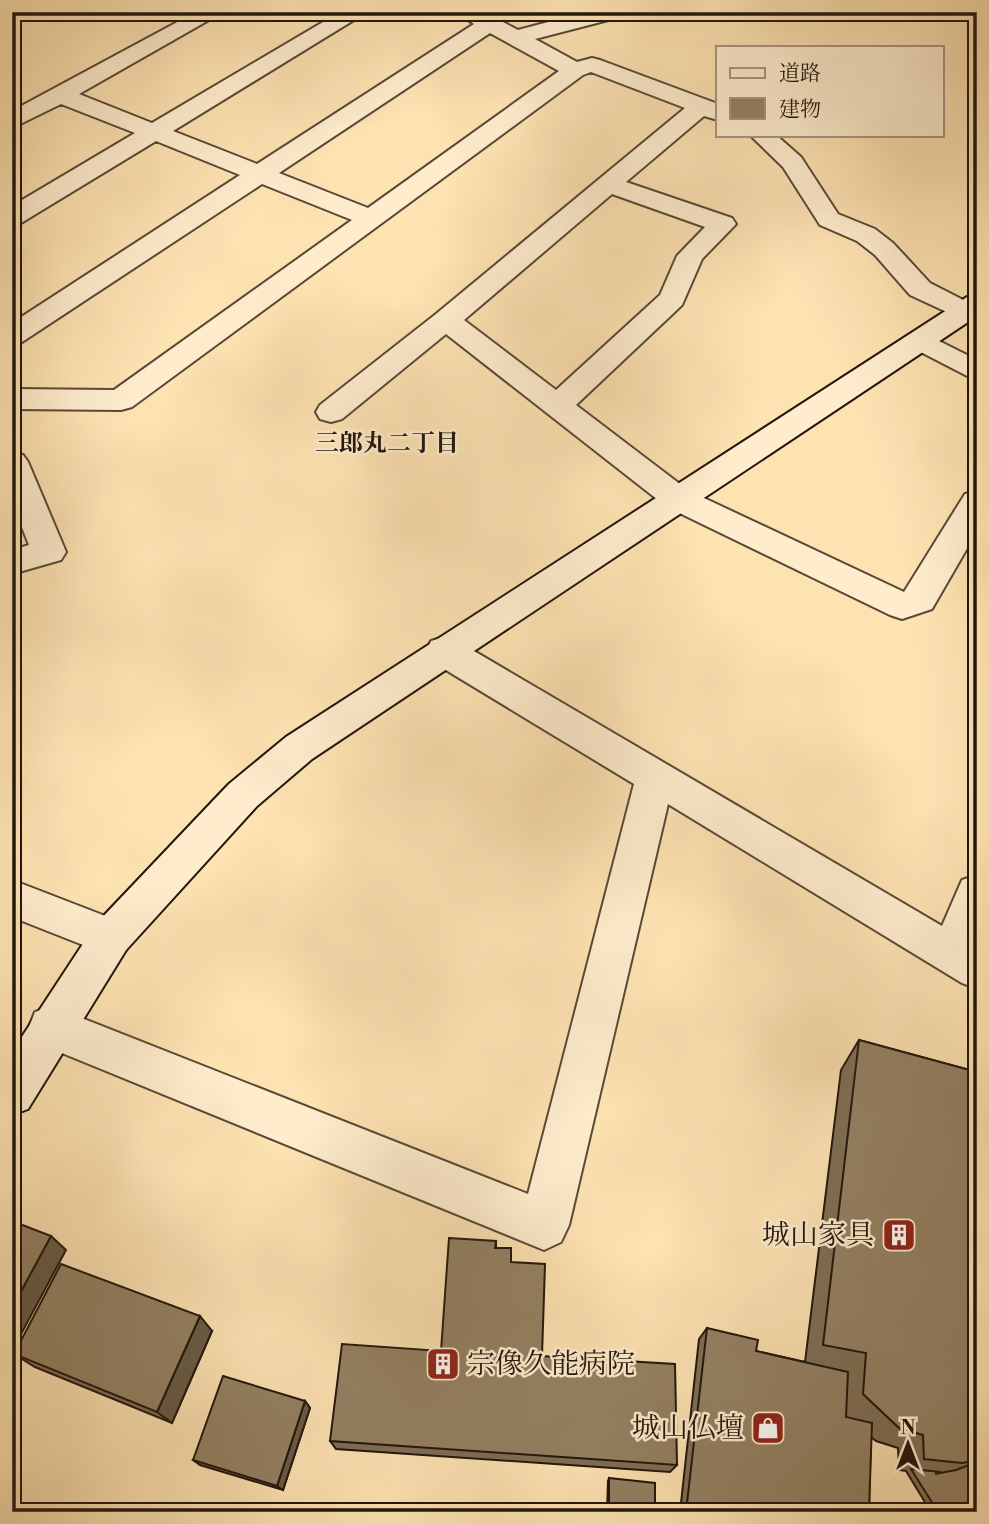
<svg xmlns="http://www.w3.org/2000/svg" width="989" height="1524" viewBox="0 0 989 1524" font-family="'Libre Bodoni','Noto Serif JP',serif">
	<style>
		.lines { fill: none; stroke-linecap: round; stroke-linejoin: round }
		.street-casing { stroke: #584936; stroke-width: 4 }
		.secondary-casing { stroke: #21160c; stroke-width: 4 }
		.street { fill: #feeccd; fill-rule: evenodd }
		.secondary { fill: #feeccd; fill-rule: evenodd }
		.wall { fill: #7e6e54; stroke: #21160c; stroke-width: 2 }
		.shaded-wall { fill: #675a45; stroke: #21160c; stroke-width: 2 }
		.building { fill: #938062; stroke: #21160c; stroke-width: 2 }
		.labels { text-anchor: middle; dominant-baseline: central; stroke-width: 5; stroke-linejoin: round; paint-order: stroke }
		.neighbourhood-label { font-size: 24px; font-weight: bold; fill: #21160c; stroke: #feeccd }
		.near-poi-label { font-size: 28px; fill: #21160c; stroke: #feeccd; text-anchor: end }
	</style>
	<rect width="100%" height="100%" fill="#fde2b2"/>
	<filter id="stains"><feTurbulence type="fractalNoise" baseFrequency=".00286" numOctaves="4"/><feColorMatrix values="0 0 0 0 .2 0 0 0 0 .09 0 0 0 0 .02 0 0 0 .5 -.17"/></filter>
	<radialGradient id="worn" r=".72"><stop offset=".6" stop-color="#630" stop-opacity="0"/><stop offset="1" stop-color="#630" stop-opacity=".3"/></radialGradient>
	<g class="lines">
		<defs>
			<g id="street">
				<path d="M196,12H223L79,94L152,123L340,12H367L173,131L257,164L474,24L457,12H484L518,30L586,12H623L620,17L535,39L577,62L592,58L600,60L718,104V120L704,116L626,182L732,218L736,224L702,259L682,305L576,405L689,491L904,592L965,494L977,491V531L932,609L902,619L890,615L667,507L446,334L342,419L331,422L320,419L316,412L320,405L436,314L685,108L591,72L583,75L132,407L121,410L12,409V389L114,390L352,220L262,184L22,342L12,345V323L240,175L156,141L21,223L12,225V206L135,133L61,104L12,128V111ZM490,33L559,71L368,208L279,173ZM612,194L705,227L677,256L660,295L556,390L464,320Z"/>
				<polygon points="738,12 766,12 755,18 741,17"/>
				<polygon points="750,135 776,135 801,157 838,214 875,229 893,243 930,283 977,307 977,326 910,295 875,255 857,241 820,225 783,167"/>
				<polygon points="921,332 977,360 977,381 911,347 907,341 911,335"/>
				<polygon points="12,452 23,455 28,462 66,552 61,560 12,574 12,550 29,545 12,502"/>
				<polygon points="444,637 457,641 942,926 962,880 977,875 977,989 962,983 668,804 569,1225 561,1242 544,1250 35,1042 29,1027 35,1012 51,1006 528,1194 634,784 431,661 426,651 431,641"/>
				<polygon points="12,880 126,924 132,937 126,950 111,956 12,917"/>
			</g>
			<polygon id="secondary" points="977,295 977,316 312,759 257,806 126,950 28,1109 12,1115 12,1052 96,924 229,784 286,737 967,297"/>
		</defs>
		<use href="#street" class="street-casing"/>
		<use href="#secondary" class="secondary-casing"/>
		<use href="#street" class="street"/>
		<use href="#secondary" class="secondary"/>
	</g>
	<g class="wall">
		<polygon points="859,1040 977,1072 977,1512 931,1512 906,1471 899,1470 898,1448 876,1441 871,1437 869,1510 864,1512 680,1512 699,1339 707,1328 756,1351 805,1362 841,1070"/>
		<polygon points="496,1241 496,1248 511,1262 542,1356 677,1465 670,1472 336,1449 330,1441 441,1351"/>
		<polygon points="212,1331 172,1423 35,1367 14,1354"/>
		<polygon points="305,1401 310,1408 283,1490 200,1465 193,1460"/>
		<polygon points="609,1478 655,1512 607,1512 608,1481"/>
	</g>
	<g class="shaded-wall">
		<polygon points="51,1236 66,1250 12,1351 12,1308"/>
		<polygon points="200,1316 212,1331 172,1423 157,1412"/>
		<polygon points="305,1401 310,1408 283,1490 277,1486"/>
	</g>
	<g class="building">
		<polygon points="859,1040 977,1072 977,1460 962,1463 924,1459 923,1435 899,1428 863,1394 866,1353 823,1345"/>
		<polygon points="12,1221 51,1236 12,1308"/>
		<polygon points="449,1238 496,1241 495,1248 511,1248 511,1262 545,1264 542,1356 675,1364 677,1465 330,1441 342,1344 441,1351"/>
		<polygon points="61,1264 200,1316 157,1412 14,1354"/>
		<polygon points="707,1328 758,1340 756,1351 848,1372 846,1417 872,1423 869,1510 855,1507 855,1512 686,1512"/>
		<polygon points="223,1376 305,1401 277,1486 193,1460"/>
		<polygon points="977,1462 977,1512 938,1512 911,1469 941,1472 935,1474 956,1470"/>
		<polygon points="609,1478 655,1483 655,1512 609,1512"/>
	</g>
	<defs>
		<symbol id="building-square" viewBox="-11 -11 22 22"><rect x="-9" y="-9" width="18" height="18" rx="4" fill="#8f2418" stroke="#feeccd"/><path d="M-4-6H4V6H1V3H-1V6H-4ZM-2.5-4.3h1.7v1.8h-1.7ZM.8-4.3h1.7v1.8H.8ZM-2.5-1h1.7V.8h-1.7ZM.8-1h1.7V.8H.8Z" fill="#fff"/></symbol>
		<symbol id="shop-square" viewBox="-11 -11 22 22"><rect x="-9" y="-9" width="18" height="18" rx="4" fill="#8f2418" stroke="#feeccd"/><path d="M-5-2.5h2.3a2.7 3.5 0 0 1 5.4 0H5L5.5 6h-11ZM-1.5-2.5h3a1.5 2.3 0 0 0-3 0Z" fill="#fff"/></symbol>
	</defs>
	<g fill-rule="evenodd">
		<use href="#building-square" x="880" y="1216" width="38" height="38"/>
		<use href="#building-square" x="424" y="1345" width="38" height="38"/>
		<use href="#shop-square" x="749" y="1409" width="38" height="38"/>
	</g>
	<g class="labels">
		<g class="neighbourhood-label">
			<text x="387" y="444">三郎丸二丁目</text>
		</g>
		<g class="near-poi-label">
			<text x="874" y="1235">城山家具</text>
			<text x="467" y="1364" text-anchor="start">宗像久能病院</text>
			<text x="744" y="1428">城山仏壇</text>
		</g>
	</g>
	<rect width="989" height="1524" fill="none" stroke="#fde2b2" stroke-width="42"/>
	<rect x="14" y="14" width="961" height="1496" fill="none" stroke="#21160c" stroke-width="3.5"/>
	<rect x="21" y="21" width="947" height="1482" fill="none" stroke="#21160c" stroke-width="2"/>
	<rect x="716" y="46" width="228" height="91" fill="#feeccd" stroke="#a69680" stroke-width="2"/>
	<rect x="730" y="68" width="35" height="10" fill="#feeccd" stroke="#a69680" stroke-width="2"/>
	<text x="779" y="80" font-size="21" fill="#21160c">道路</text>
	<rect x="730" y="98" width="35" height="21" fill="#938062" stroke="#a69680" stroke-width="2"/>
	<text x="779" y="116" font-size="21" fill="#21160c">建物</text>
	<g transform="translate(908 1444)" stroke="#feeccd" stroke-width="5" paint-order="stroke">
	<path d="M0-5L12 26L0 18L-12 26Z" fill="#21160c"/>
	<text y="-10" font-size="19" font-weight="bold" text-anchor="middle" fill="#21160c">N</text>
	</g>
	<rect width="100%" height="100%" filter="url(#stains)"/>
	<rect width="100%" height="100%" fill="url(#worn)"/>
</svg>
